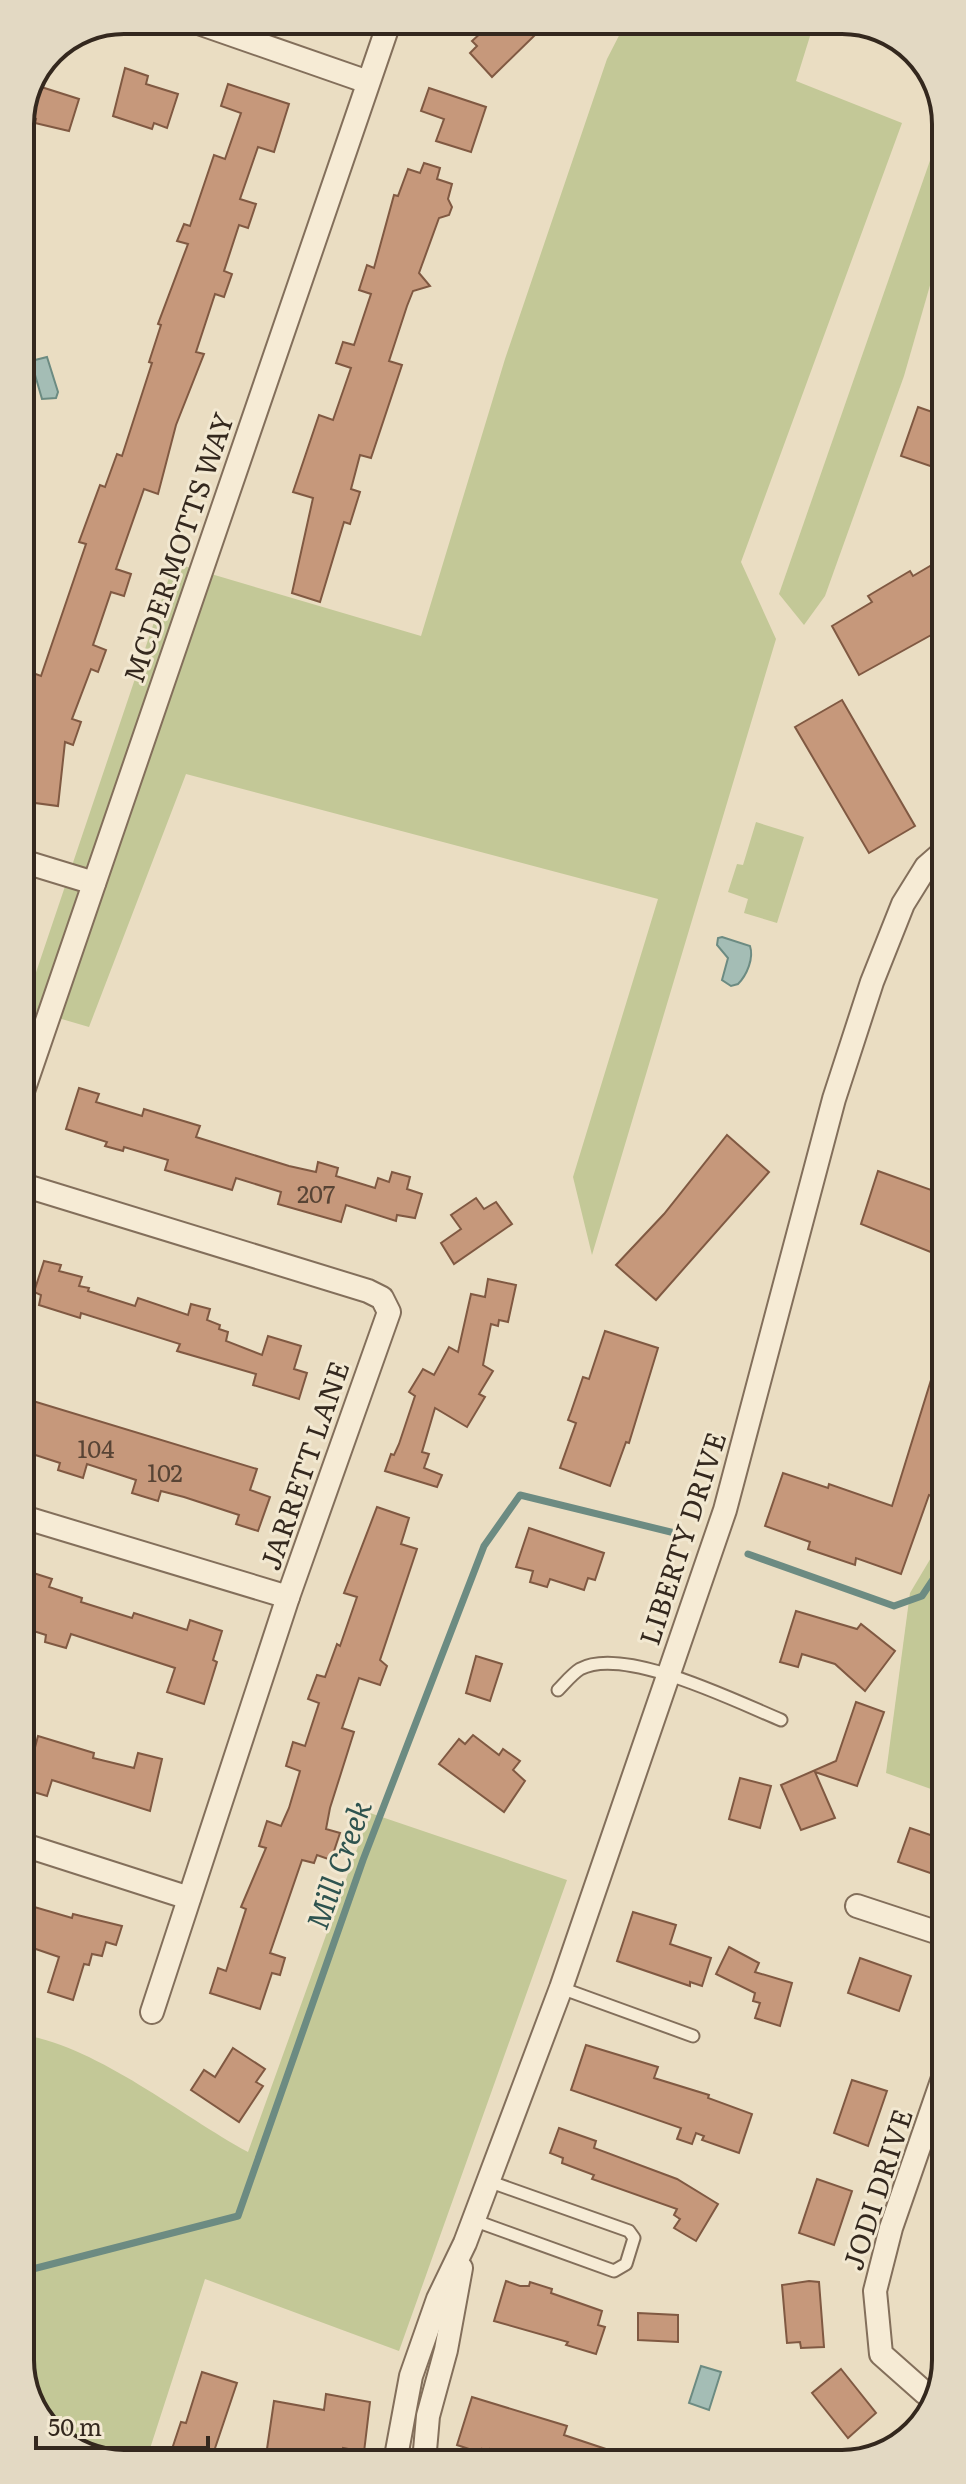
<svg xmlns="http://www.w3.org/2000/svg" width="966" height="2484" viewBox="0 0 966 2484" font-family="Literata,serif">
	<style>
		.green { fill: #c3c897 }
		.water { fill: #a4bdb5; stroke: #6c8b82; stroke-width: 2 }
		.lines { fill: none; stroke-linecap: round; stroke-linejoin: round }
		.stream { stroke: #6c8b82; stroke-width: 7 }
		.building { fill: #c6987b; stroke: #805942; stroke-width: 2 }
		.service-casing { stroke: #836f5b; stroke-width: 15 }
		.minor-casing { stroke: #836f5b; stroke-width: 26 }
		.service { stroke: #f6ebd5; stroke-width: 11 }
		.minor { stroke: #f6ebd5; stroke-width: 22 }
		.labels { text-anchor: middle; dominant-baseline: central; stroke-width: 6; stroke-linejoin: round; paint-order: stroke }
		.number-label { font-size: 24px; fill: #584435 }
		.street-label { font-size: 28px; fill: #34281e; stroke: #f2e8d1 }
		.water-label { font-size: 30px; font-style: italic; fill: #2e534f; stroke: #f2e8d1 }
		.rim { fill: none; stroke: #34281e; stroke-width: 4 }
	</style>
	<rect width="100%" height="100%" fill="#eaddc2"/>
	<g class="green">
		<polygon points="627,20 815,20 796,81 902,123 741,562 776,639 592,1255 573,1177 658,899 186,774 89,1027 24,1008 174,563 421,636 505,359 607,59"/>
		<polygon points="941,129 941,247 904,376 825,596 804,625 779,594"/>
		<polygon points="756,822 804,837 777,923 744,913 748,899 728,892 737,864 743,865"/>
		<polygon points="944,1536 945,1794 886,1773 910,1593"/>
		<path d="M370,1813L567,1880L399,2351L205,2279L145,2464H117L60,2442L25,2393V2035C101,2049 180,2115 248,2152Z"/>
	</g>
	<g class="water">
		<polygon points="47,357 58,392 56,398 42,399 31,361"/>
		<path d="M722,937L750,946C754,958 747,975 738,984L731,986L722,980L728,958L717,945L718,938Z"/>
		<polygon points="701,2366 721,2372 709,2410 689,2403"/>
	</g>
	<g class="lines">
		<g class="stream">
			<polyline points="748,1554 894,1606 922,1596 944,1563"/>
			<polyline points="25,2271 238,2216 363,1860 484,1546 520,1495 687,1536"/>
		</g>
	</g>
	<g class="building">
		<polygon points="495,20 519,20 534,36 492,77 470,53 477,46 472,41"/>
		<polygon points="125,68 148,76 146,84 178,94 167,128 154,123 152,129 113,116"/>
		<polygon points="228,84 289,104 274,152 258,147 240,199 256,204 248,228 239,225 224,271 232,274 224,297 215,294 196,352 204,354 176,425 158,494 144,489 116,569 131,574 124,596 111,592 93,645 106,650 98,672 91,669 72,719 81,722 73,745 65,742 58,806 28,802 28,798 22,797 22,729 34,693 26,690 33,673 41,676 86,544 79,542 100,485 105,487 117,454 122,456 152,363 149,362 161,325 158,324 188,244 177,241 184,224 190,226 214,155 225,159 241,113 221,106"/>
		<polygon points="35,85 79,99 69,131 35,123 36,119 22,114"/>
		<polygon points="429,88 486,107 471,152 436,141 444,119 421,111"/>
		<polygon points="424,163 440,168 437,179 452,184 448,199 452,207 449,215 439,218 419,273 430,286 413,291 407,306 389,361 402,365 371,458 360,455 351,489 360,492 350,524 344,522 320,602 292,593 313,498 293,492 319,415 333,420 351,368 336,363 343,342 354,345 371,294 359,290 367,265 374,268 394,195 398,196 408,169 420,173"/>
		<polygon points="918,407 941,415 942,470 901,456"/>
		<polygon points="942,559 942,629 859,675 832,626 872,602 868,596 910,571 913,576"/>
		<polygon points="842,700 915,826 869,853 795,727"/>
		<polygon points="79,1088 99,1094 96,1102 142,1116 144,1109 200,1126 196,1137 289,1166 316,1172 318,1162 338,1168 336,1176 375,1188 378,1178 389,1182 392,1172 410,1177 407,1189 422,1194 415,1218 397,1215 396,1221 346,1205 341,1222 278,1204 281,1192 236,1178 232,1190 165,1170 168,1160 124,1147 123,1151 105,1146 107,1142 66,1129"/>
		<polygon points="727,1135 769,1172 656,1300 616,1265 664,1214"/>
		<polygon points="878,1171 937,1192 936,1195 943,1197 943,1257 861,1224"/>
		<polygon points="476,1198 484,1209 496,1202 512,1224 454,1264 441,1243 461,1229 451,1215"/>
		<polygon points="44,1261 61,1265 59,1271 82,1277 79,1286 89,1288 88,1291 135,1306 138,1298 188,1315 191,1304 210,1309 207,1320 220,1325 219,1329 228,1332 226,1341 262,1355 268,1336 301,1346 294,1369 307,1373 299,1399 253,1385 256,1374 177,1351 180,1344 81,1313 80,1318 39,1305 41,1295 34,1292"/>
		<polygon points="488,1279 516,1285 508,1322 499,1320 498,1326 491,1324 483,1365 493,1371 479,1394 485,1397 467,1427 435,1408 422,1452 429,1454 424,1468 442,1475 437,1487 385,1471 391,1454 394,1455 399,1444 415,1396 409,1392 423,1369 434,1375 449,1347 458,1352 471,1294 485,1297"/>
		<polygon points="605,1331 658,1348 629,1443 626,1442 610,1486 560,1468 576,1423 568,1420 571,1412 583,1377 589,1379"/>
		<polygon points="940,1351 944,1351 944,1500 929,1495 901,1574 856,1558 855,1565 808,1549 810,1542 765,1526 783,1473 828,1488 829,1484 892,1506"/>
		<polygon points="23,1398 257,1469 250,1490 270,1497 258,1531 236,1524 239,1515 184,1497 161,1491 158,1501 132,1493 136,1480 87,1464 83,1478 58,1470 60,1463 23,1451"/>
		<polygon points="377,1507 409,1518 401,1544 417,1549 380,1660 387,1666 380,1685 359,1678 342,1728 354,1732 330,1808 326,1829 340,1833 331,1860 317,1855 314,1863 302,1860 270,1953 285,1958 280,1975 272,1973 260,2009 210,1993 218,1968 226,1971 246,1909 241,1907 266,1848 259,1846 267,1821 281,1826 289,1808 300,1771 286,1766 293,1742 305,1746 319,1703 308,1699 317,1675 325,1677 337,1644 340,1646 357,1597 344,1593"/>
		<polygon points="529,1528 604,1553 595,1580 588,1578 584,1590 550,1579 547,1587 530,1582 533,1571 516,1567"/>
		<polygon points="27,1571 52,1579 49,1587 82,1598 81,1602 132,1618 134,1613 187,1630 190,1620 222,1631 213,1660 217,1662 204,1704 167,1692 175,1668 71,1634 66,1648 45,1642 46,1635 24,1628"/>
		<polygon points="796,1611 857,1629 861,1624 895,1651 865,1691 835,1664 802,1654 798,1667 780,1662"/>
		<polygon points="476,1656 502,1664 490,1701 466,1693"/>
		<polygon points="856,1702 884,1712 857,1786 815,1772 835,1818 801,1830 781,1785 836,1761"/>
		<polygon points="473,1735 499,1755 503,1749 520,1761 513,1770 525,1781 504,1812 439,1764 459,1739 465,1744"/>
		<polygon points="38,1736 94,1753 93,1758 134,1768 138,1753 162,1759 150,1811 52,1780 47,1796 24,1789"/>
		<polygon points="740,1778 771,1786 760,1828 729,1819"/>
		<polygon points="910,1828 945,1840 945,1878 898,1862"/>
		<polygon points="24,1904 72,1918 73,1914 122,1926 116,1945 106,1942 102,1956 92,1954 89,1965 84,1964 73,2000 48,1992 59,1957 24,1945"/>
		<polygon points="633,1912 676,1925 670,1944 711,1958 702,1986 690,1982 690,1986 617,1961"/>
		<polygon points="729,1947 759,1963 755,1972 792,1983 780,2026 755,2018 760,2003 753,2001 755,1993 716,1974"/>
		<polygon points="860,1958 911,1976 899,2011 848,1993"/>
		<polygon points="586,2045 658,2067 654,2078 709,2095 708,2098 752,2114 739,2153 702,2140 704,2136 696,2133 692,2144 677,2139 681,2128 571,2090"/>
		<polygon points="233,2048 265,2069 256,2082 263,2086 239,2122 191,2090 204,2070 215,2077"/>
		<polygon points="852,2080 887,2091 868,2146 834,2133"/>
		<polygon points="559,2128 596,2141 594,2148 677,2179 718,2204 696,2241 674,2228 680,2219 674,2215 677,2209 592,2179 594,2175 562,2163 563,2158 550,2153"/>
		<polygon points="817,2179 852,2191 834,2245 799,2233"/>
		<polygon points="506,2281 520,2286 529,2286 530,2282 552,2289 551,2293 602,2311 598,2325 605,2327 596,2354 566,2345 568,2342 494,2321"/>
		<polygon points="809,2281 819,2282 824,2347 801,2348 800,2342 787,2343 782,2285"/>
		<polygon points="638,2313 678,2315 678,2342 638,2340"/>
		<polygon points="841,2369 876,2413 848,2438 812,2393"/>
		<polygon points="202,2372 237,2383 210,2463 185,2463 188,2454 172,2449 181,2422 186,2423"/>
		<polygon points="326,2394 370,2402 364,2452 343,2448 340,2462 296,2463 284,2460 286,2452 267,2449 274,2401 324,2410"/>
		<polygon points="472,2397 567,2426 564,2435 630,2457 630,2460 524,2461 490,2449 489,2452 482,2449 481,2453 457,2445"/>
	</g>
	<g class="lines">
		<defs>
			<g id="service">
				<path d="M558,1690C564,1684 572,1674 580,1669C624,1645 737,1702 781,1720"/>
				<polyline points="561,1988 693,2036"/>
				<polyline points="473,2220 614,2271 626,2264 634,2238 629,2231 488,2181"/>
			</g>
			<g id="minor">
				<polyline points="190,20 368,82"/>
				<polyline points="22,861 94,883"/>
				<polyline points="22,1094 390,20"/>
				<polyline points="23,1185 368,1291 382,1298 389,1312 288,1597 152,2012"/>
				<polyline points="23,1517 288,1597"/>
				<polyline points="24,1845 189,1898"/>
				<polyline points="857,1906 945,1935"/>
				<polyline points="934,2395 925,2393 881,2354 875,2291 891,2228 945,2072"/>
				<polyline points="395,2462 411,2376 438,2299 465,2243 561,1988 725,1510 834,1099 872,982 903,904 926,867 942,853"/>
				<polyline points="424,2462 428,2416 446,2350 461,2268"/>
			</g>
		</defs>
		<use href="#service" class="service-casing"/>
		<use href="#minor" class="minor-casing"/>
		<use href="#service" class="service"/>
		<use href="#minor" class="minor"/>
	</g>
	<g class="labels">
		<g class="number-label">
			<text x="316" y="1192">207</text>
			<text x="96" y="1447">104</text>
			<text x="165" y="1471">102</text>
		</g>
		<g class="street-label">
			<text transform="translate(177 547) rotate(-71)">MCDERMOTTS WAY</text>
			<text transform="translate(303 1465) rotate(-71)">JARRETT LANE</text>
			<text transform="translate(681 1538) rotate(-72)">LIBERTY DRIVE</text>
			<text transform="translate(876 2189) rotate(-72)">JODI DRIVE</text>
		</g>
		<g class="water-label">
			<text transform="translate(337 1864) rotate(-70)">Mill Creek</text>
		</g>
	</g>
	<path d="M0 0H966V2484H0ZM124 34H842A90 90 0 0 1 932 124V2360A90 90 0 0 1 842 2450H124A90 90 0 0 1 34 2360V124A90 90 0 0 1 124 34Z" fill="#e3d9c3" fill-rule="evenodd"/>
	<path class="rim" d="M124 34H842A90 90 0 0 1 932 124V2360A90 90 0 0 1 842 2450H124A90 90 0 0 1 34 2360V124A90 90 0 0 1 124 34Z"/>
	<path d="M36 2436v12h172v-12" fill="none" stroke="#34281e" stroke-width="4"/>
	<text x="48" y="2436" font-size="24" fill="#34281e" stroke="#f2e8d1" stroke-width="6" paint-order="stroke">50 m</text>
</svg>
